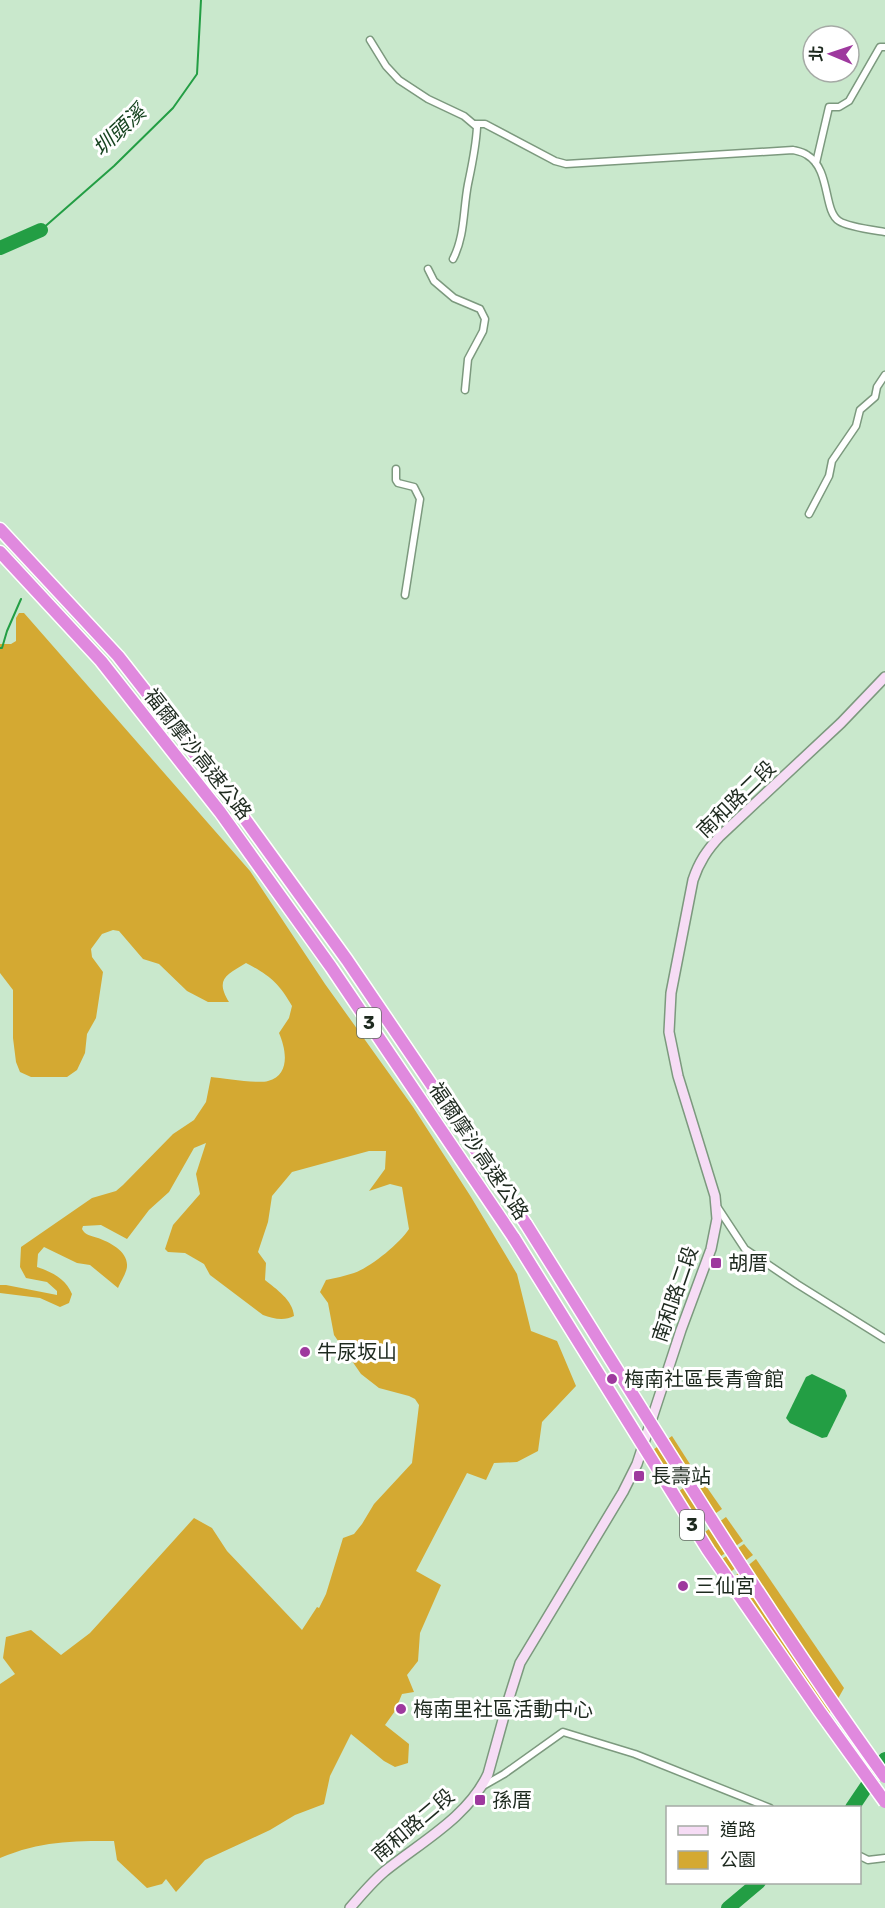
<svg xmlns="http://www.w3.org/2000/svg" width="885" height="1908" viewBox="0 0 885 1908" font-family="Rubik,'Noto Sans TC',sans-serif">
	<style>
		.green { fill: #d4a932 }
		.water { fill: #239e44 }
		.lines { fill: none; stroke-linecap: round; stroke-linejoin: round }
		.stream { stroke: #239e44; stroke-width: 2 }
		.river { stroke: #239e44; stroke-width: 14 }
		.street-casing { stroke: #7c997e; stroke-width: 9 }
		.secondary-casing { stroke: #7c997e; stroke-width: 12 }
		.highway-casing { stroke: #fff; stroke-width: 15 }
		.street { stroke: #fff; stroke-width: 6 }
		.secondary { stroke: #f6dcf5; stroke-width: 9 }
		.highway { stroke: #e089de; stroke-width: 12 }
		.highway-bridge-casing { stroke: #fff; stroke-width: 15; stroke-linecap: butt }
		.highway-bridge { stroke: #e089de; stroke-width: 12 }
		.poi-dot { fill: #9e399e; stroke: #fff; stroke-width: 2 }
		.labels { text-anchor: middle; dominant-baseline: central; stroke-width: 6; stroke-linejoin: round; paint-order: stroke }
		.shield { fill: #fff; stroke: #626a62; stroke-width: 1.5 }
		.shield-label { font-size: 18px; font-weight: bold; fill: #1e2a1f }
		.street-label { font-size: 20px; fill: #1e2a1f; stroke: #fff }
		.poi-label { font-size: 20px; fill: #1e2a1f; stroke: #fff; text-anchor: start }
		.water-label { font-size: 21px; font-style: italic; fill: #174420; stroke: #fff }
	</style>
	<rect width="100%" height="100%" fill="#c9e8cc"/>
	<g class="green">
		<path d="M19,613H24L250,871L325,984L413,1107L471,1197L517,1274L531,1331L557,1341L576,1386L542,1422L538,1451L517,1462L494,1463L486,1480L467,1473L416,1571L441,1585L420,1633L418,1661L407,1675L414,1692L402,1694L395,1711L385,1725L409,1744L408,1763L395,1767L384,1761L351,1734L330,1776L324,1804L295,1815L270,1830L205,1860L176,1892L166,1879L162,1884L147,1888L117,1860L114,1841C70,1841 41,1841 0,1858V1684L15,1674L3,1658L6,1637L31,1630L61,1655L90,1633L194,1518L212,1528L227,1551L302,1630L317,1607L319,1608L326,1594L343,1538L354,1534L362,1524L374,1504L412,1463L419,1405L415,1399L409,1396L379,1388L361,1374L334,1335L328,1303L320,1292L326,1280C335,1278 345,1276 354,1273C371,1267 399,1244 409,1229L402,1187L390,1184L369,1191L385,1169L386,1151H369L292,1172L272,1196L268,1222L258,1252L266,1263L265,1280C276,1289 293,1300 294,1316C285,1321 273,1319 263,1315L210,1275L204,1264L185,1253L168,1252L165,1249L173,1225L200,1194L196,1174L206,1143L194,1148L169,1192L149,1210L127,1239L101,1225L83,1226L82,1229C85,1235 91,1236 98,1238C109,1242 128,1251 127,1266C127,1272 121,1281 118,1288L90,1265L77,1263L44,1247L38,1254L37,1267C52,1272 66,1279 72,1294L69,1303L60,1307L40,1298L0,1293V1285H6L57,1295V1291L47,1282L26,1278L20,1267L21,1247L92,1198L116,1191L123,1185L173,1134L194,1120L206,1102L211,1077C223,1078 257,1084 268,1081C291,1075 286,1049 279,1033L289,1018L292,1006C279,983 269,975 246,963C226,975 215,979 229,1002H208L187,991L159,964L143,959L119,931L113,930L102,934L91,949L92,957L103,972L96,1018L87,1034L85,1053L77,1070L67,1077H31L20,1072L16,1062L13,1038V990L0,973V644H11L16,641V618Z"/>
		<polygon points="672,1436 695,1472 667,1495 642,1458"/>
		<polygon points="699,1476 722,1509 691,1530 670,1498"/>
		<polygon points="726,1517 743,1541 711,1563 695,1539"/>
		<polygon points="744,1544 753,1555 721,1579 712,1566"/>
		<polygon points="756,1559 844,1688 822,1727 725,1584"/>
	</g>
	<polygon class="water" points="812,1374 845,1390 847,1396 827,1437 822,1438 790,1423 786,1418 806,1377"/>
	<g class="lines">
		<g class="stream">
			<polyline points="41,230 114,166 173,108 197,74 201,0"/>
			<polyline points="0,648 2,648 7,631 21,599"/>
		</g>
		<g class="river">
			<polyline points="0,248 41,230"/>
			<polyline points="852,1808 885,1759"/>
			<polyline points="728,1908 759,1882"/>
		</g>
		<defs>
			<g id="street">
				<path d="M370,40L386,66L399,80L428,99L464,116L477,127C476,147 472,165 468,184C463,210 465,236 453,259"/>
				<path d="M475,124H485L555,161L566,164L793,150C797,151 803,152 807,155C831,169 823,211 839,221C848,227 873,230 885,232"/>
				<polyline points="816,163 829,107 839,107 849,101 880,47 885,47"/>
				<polyline points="428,269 434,281 454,298 480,309 485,319 483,331 468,359 465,390"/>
				<polyline points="396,469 396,480 398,483 414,487 420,499 405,595"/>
				<polyline points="809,514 829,476 832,461 856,426 860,410 875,397 877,387 885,375"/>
				<polyline points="718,1208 745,1249 797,1284 885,1339"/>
				<polyline points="483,1786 504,1774 563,1732 635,1754 770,1808"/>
				<polyline points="860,1856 868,1860 885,1858"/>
			</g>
			<path id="secondary" d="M350,1908C361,1895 372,1882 385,1871C421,1842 468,1817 488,1774L509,1698L520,1663L623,1492L637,1464L681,1330L711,1249L717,1219L715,1196L678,1076L669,1032L671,993L693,880C699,862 707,850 720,836L841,723L885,677"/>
			<g id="highway">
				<polyline points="0,529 118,656 234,804 347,960 526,1224"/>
				<polyline points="0,552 101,661 220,812 331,967 514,1238"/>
			</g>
		</defs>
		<use href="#street" class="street-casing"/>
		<use href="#secondary" class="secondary-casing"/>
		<use href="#highway" class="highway-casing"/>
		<use href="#street" class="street"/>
		<use href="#secondary" class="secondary"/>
		<use href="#highway" class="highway"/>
		<defs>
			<g id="highway-bridge">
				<path d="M526,1224C643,1410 756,1598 885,1777"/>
				<polyline points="514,1238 708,1550 820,1712 885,1802"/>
			</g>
		</defs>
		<use href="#highway-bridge" class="highway-bridge-casing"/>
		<use href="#highway-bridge" class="highway-bridge"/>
	</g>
	<g class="poi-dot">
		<rect x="710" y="1257" width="12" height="12" rx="3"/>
		<circle cx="305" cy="1352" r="6"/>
		<circle cx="612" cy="1379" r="6"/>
		<rect x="633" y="1470" width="12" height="12" rx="3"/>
		<circle cx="683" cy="1586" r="6"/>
		<circle cx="401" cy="1709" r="6"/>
		<rect x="474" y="1794" width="12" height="12" rx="3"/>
	</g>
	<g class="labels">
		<g class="shield">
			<rect x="357" y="1008" width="24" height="30" rx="4.5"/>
			<rect x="680" y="1510" width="24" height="30" rx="4.5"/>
		</g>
		<g class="shield-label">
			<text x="369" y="1023">3</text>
			<text x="692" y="1525">3</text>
		</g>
		<g class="street-label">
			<text transform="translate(198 754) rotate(52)">福爾摩沙高速公路</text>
			<text transform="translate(736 799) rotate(-44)">南和路二段</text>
			<text transform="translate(479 1151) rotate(56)">福爾摩沙高速公路</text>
			<text transform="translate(675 1294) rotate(-71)">南和路二段</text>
			<text transform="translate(413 1825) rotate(-40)">南和路二段</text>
		</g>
		<g class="poi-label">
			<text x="728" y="1263">胡厝</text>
			<text x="317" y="1352">牛尿坂山</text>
			<text x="624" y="1379">梅南社區長青會館</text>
			<text x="651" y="1476">長壽站</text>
			<text x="695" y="1586">三仙宮</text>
			<text x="413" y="1709">梅南里社區活動中心</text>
			<text x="492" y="1800">孫厝</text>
		</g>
		<g class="water-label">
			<text transform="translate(119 130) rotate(-43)">圳頭溪</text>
		</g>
	</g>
	<rect x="666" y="1806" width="195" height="78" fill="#ffffff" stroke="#a5aaa5" stroke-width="1.5"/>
	<rect x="678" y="1826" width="30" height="9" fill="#f6dcf5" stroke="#a5aaa5" stroke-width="1.5"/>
	<text x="720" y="1836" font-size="18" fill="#1e2a1f">道路</text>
	<rect x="678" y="1851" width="30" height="18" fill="#d4a932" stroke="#a5aaa5" stroke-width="1.5"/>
	<text x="720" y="1866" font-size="18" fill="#1e2a1f">公園</text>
	<g transform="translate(831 54) rotate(272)"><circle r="28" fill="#ffffff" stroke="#a5aaa5" stroke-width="1.5"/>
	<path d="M0-4.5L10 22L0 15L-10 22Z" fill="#9e399e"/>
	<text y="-9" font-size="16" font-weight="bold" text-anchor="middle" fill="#1e2a1f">北</text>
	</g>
</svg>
